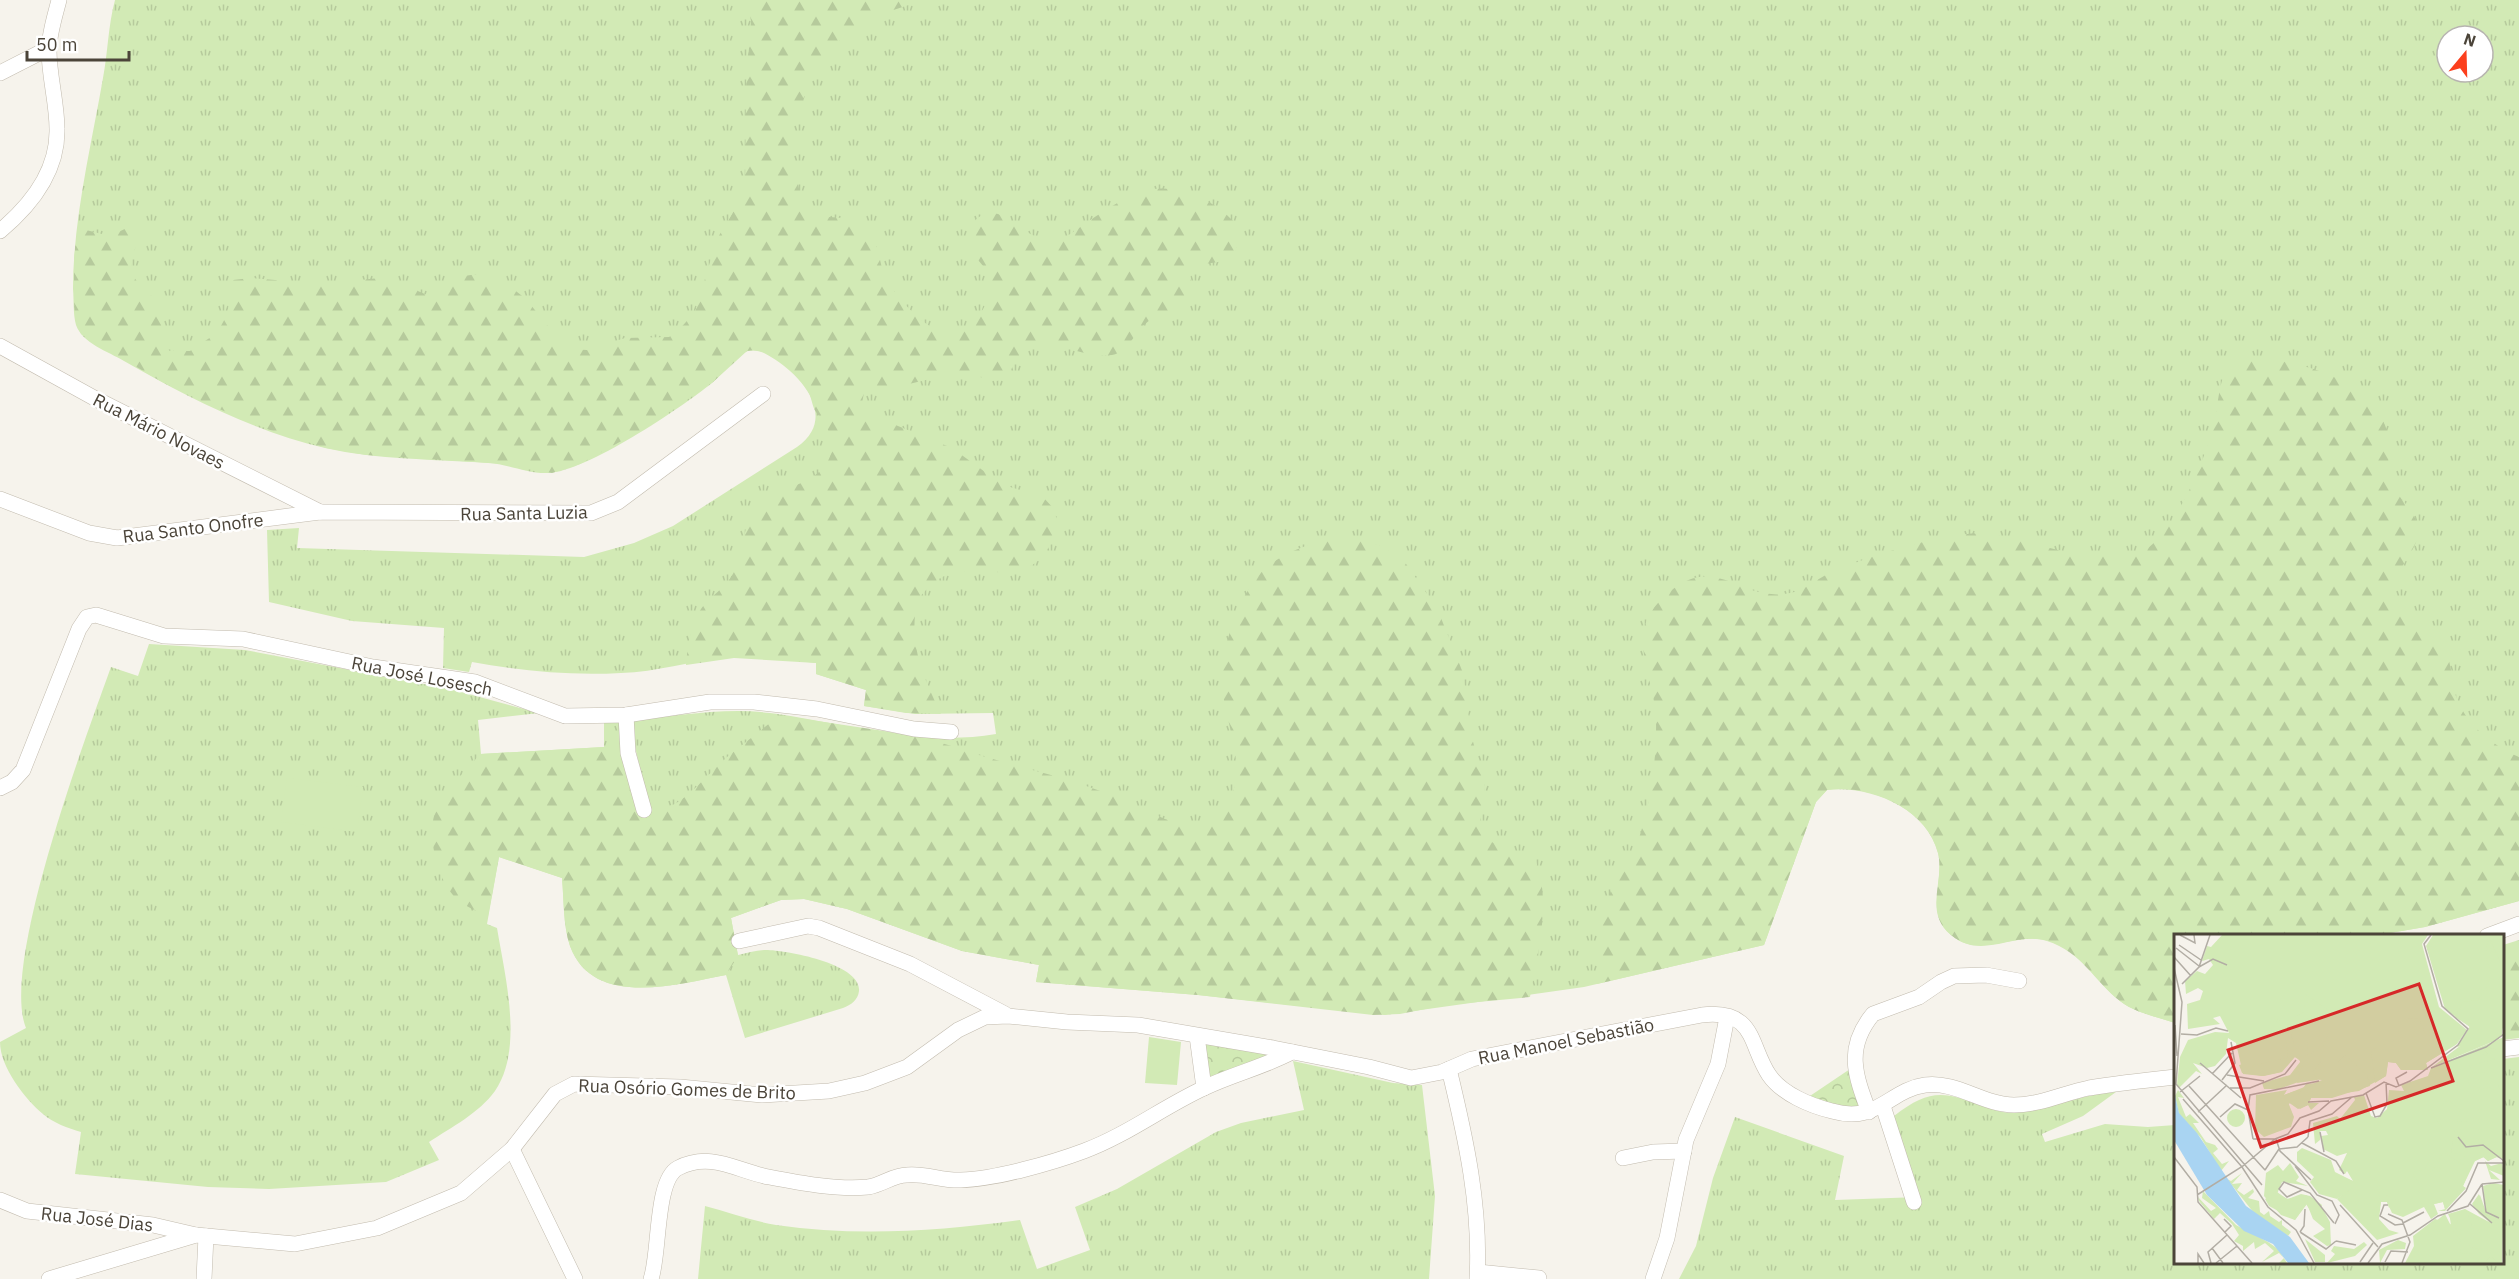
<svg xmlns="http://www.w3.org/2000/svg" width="2519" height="1279" viewBox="0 0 2519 1279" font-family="'IBM Plex Sans',sans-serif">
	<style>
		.grass { fill: url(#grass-tufts); fill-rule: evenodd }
		.forest { fill: url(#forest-firs) }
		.park { fill: url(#park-crowns) }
		.pitch { fill: #d2eab5 }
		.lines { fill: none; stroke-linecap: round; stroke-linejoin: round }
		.minor-casing { stroke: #c2bbae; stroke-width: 16 }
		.minor { stroke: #fff; stroke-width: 15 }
		.labels { text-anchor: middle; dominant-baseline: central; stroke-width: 5; stroke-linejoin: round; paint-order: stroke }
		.street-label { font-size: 18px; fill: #4b4439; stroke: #fff }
		.inset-road { fill: none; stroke: #b2ada4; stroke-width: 1.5 }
		.view { fill: #d62828; fill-opacity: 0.15; stroke: #d62828; stroke-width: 3 }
		.inset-edge { fill: none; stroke: #4b4439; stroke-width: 3 }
	</style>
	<defs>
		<pattern id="grass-tufts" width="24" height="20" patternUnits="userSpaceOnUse" patternTransform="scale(1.5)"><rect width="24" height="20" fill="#d2eab5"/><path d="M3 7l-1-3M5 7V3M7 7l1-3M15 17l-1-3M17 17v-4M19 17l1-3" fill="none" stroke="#b6ca9c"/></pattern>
		<pattern id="forest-firs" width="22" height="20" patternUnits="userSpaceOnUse" patternTransform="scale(1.5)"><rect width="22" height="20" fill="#d2eab5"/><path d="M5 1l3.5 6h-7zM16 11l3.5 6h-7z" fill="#b6ca9c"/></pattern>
		<pattern id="park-crowns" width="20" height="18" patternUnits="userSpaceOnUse" patternTransform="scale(1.5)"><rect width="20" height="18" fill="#d2eab5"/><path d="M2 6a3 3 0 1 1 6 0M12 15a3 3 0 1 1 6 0" fill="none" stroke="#b6ca9c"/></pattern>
	</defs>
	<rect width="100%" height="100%" fill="#f6f3ec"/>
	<g class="grass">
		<path d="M115,0H2519V901L2425,927L2378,935L2176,936L2175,1023C2158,1017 2135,1013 2120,1001C2096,982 2083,954 2052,942C2015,929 1983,962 1951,935C1924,913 1945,881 1938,853C1927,808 1869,785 1827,790L1816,802L1764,945L1584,987L1385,1015L1198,995L1036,982L1039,965L962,951L847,909L804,899L781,900L731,918L738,955C747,953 756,950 766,950C786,950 862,964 859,991C858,1000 851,1005 843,1008L745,1038L726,975C677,984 593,1009 570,946C563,925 564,900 562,878L499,857L487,924L497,928C505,976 524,1049 495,1091C479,1113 452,1127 429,1142L439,1160L386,1182L269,1189L208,1187L75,1174L81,1132C68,1128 53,1123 43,1114C25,1099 0,1067 0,1042L26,1028C0,965 86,737 111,667L138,676L149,644L245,650L450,689L539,713L478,720L481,754L604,747V722L622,721L626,767L638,816L650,813L629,720C676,717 722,707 770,713C844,723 920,747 996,734L993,713L915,714L864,706L866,690L816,674V663C786,660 756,656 725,658C690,661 657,672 621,673C572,676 520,671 472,662L469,672L443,668L444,628L352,621L269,602L267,530L299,528L297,548L584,557L634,543L673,526L797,447C838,418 803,376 771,357C765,353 757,349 748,351C735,355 723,374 712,383C681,408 586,472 548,473C528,474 508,464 488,463C434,459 378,460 325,448C255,432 185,396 124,361C109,352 82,343 76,325C73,314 74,300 73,289C73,219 91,147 103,78C108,52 108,26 115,0ZM2447,36H2483V72H2447Z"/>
		<path d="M2519,1057V1279H1679L1696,1246L1713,1178L1735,1117L1844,1156L1835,1200L1919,1197L1894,1116C1929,1089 1943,1091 1984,1106C1994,1110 2004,1114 2016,1112C2050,1109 2081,1094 2116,1092L2083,1116L2042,1134L2045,1142L2105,1124L2148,1127L2175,1125L2176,1262H2502L2503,1059Z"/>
		<path d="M1293,1061L1393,1083L1422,1085L1435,1196L1429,1279H698L705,1206C728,1212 752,1221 776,1225C858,1237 938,1231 1020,1220L1037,1269L1090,1250L1075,1207L1117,1189L1216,1132L1241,1123L1304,1110Z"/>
	</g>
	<g class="forest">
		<path d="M747,0H924L869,18L831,47L823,59L796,113L792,131L793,161L803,207C821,225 853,209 869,231C878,241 879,261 884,274C893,293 911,313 928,325C959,348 993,311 990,280C988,265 969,257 969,241C968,232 971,223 979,217C999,203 1019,230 1036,237C1045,240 1053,240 1063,239C1080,227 1124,196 1142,191C1176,182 1212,198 1235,223C1248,277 1207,253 1190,272L1193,303C1180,316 1166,312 1152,319C1136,327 1130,352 1112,355C1085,360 1056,337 1031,347C1013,353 1015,376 997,381L963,373L951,374L892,388H865L862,403L871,415L952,448L1003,485L1042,496L1055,510C1058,526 1056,537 1047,550C1022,589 979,562 947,575C935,579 926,590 918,599C907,642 923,676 941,714L906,713L864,706L866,690L816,674V663L734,658L686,665C688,645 690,622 704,605C715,593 727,586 734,572C748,546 738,524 763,502C781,487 816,484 828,461C838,441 828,428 816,412C812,407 812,398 808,391C797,374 769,345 747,351L713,382L652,424L580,464L552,473L506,464L366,455L326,448L270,430L212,406L162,382L81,334L75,318L74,301V258L78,228L110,236L131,226L138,228L141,235C137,245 131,254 131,266C133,295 173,290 160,343L170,351H190L217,333L227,315L233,280L251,278L323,284L379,278L395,281L427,295L434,293L450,278L478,274L512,288L526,299L559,340L570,349L587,350L625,338L669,337L676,333L695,312L717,239L745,192L746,88L751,21Z"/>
		<path d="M2256,357C2307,363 2381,382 2390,443C2392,456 2385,467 2386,479C2395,492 2409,505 2416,520C2428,545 2391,568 2394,593C2397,613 2428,621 2439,637C2449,653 2451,668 2453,685C2459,719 2489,744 2519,757V901L2425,927L2378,935L2176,936L2175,1023C2158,1017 2135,1013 2120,1001C2094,981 2082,952 2047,941C2014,931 1981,960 1951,935C1923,912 1945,881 1938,853C1926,808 1870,784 1827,790L1816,802L1764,945L1597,984C1600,955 1599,921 1610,893C1614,881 1626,872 1631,860C1649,817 1657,765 1656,719C1655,680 1626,637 1658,603C1714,544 1736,604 1790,593C1807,590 1820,576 1836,570C1877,554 1936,535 1980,533C1993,533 2007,538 2020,541C2053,548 2087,560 2122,555C2127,555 2134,555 2139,553C2173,539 2205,460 2213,427C2218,409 2218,386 2226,370C2232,359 2245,358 2256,357Z"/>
		<path d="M1337,537L1359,538L1381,546L1404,561L1437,608L1463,673L1471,734L1485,787L1479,831C1492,848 1515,849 1534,857C1553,898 1537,954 1530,997L1446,1005L1400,1014L1373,1015L1198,995L1036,982L1039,965L962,951L847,909L804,899L781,900L731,918L738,956L726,975C678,984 593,1009 570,946C563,925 564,900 562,878L499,857L488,916C477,911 465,907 456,898C437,881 425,831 437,808C447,788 466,771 480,754L604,747L624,754L639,816L675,804L689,794L727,757L780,715C825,723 870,728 914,736C941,741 967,752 993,759C1024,769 1058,775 1089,787C1101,791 1114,796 1127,801C1154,813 1186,837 1215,815C1257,785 1225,726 1222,687C1219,652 1240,589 1267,567C1286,551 1314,542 1337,537Z"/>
		<polygon points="2519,940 2519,1038 2503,1040 2503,945"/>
	</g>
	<g class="park">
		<polygon points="1199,1039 1279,1054 1205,1085"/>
		<polygon points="1850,1069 1867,1111 1804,1100"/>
	</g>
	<g class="pitch">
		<polygon points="287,778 363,787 357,832 281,822"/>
		<polygon points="1149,1037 1181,1042 1177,1085 1145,1083"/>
	</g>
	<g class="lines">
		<defs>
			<g id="minor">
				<polyline points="0,73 49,48"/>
				<path d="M0,231C30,206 58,171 57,129C57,103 49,76 49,50C49,34 55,16 59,0"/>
				<polyline points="0,346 96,399 320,512"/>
				<polyline points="0,499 89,533 117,538 320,512 591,513 618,502 763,394"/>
				<polyline points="626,715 628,753 644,810"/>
				<polyline points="0,788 12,782 23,770 79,629 87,617 96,615 164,636 243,639 373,667 475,682 565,716 626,715 710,702 754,702 817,709 914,729 951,732"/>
				<polyline points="2487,936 2519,924"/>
				<polyline points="739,941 808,926 819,928 910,964 1005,1014"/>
				<polyline points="1197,1036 1204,1088"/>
				<polyline points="2502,1049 2519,1047"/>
				<path d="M1449,1069C1466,1139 1481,1207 1477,1279"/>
				<polyline points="1883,1106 1914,1202"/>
				<path d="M1869,1112C1855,1075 1845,1048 1873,1014L1919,997L1941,982L1954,976L1986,975L2019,981"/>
				<polyline points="512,1149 575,1279"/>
				<polyline points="1623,1158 1653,1152 1684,1151"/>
				<polyline points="0,1200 27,1211 153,1225 196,1235"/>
				<polyline points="1478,1272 1539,1278"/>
				<path d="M49,1279L196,1235L295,1244L377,1228L461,1193L512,1149L555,1094L574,1084L680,1087L762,1095L829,1091L865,1083L907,1067L958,1030L985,1017L1008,1016L1067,1022L1138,1025L1273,1048L1369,1067L1411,1078L1442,1072L1472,1059L1702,1015C1756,1009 1749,1045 1769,1075C1782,1094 1811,1106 1832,1111C1878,1124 1889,1090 1925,1085C1957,1081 1983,1105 2014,1105C2040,1105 2064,1093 2089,1088C2118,1083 2147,1080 2176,1077"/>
				<polyline points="204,1279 206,1236"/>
				<path d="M651,1279C660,1253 655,1180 678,1168C711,1151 737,1171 769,1177C800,1183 837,1190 868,1187C882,1185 893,1175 907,1175C925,1173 942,1181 961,1180C995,1179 1052,1163 1084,1151C1127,1135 1163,1107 1204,1088C1233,1074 1264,1067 1292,1052"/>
				<polyline points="1653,1279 1667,1238 1686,1140 1718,1064 1727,1017"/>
			</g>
		</defs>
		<use href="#minor" class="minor-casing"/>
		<use href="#minor" class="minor"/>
	</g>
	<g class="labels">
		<g class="street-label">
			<text transform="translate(159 431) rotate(27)">Rua Mário Novaes</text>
			<text transform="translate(524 513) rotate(-1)">Rua Santa Luzia</text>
			<text transform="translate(193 528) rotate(-7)">Rua Santo Onofre</text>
			<text transform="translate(422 676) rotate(11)">Rua José Losesch</text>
			<text transform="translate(1566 1041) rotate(-11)">Rua Manoel Sebastião</text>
			<text transform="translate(687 1089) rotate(2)">Rua Osório Gomes de Brito</text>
			<text transform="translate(97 1219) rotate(6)">Rua José Dias</text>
		</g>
	</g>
	<g transform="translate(2174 934)">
		<rect width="330" height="330" fill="#f6f3ec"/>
		<path d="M48,1H254L248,10L265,73L293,96L281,111L252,129L254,136H227L222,129L214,128L212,142L185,157L137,164L135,169H145L137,176L134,171L124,175L114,168L120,183L117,193L90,203L81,195L82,161L113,156L110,161L148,146L133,145L105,155H90L88,149L116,141L126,128L125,124L120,123L107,138L88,142L69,140L62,109L54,104L52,120L41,132L33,134L19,129L28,140L22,137L5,154L3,150L6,123L14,106L41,98L55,99L46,82L39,84L46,90L14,95L13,70L26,66L29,57L24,54L12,60L11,47L23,37L31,40L39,31L35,25L28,27L33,12L37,13ZM259,1H330L328,102L283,113L296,93L271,75L252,12ZM330,103V225L322,223L314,227L310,223L301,227L289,252L292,254L271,277H264L271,275L269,268L260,270L264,280L257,285L250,273L229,283L218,279L213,268H207L205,285L215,296L225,299L203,306L163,265L169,260L166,242L179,247L173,237L171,240L165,236L173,219L163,222L149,215L147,202L154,201L152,197H146V206L141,210L139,189L163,182L166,185L181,166L180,163L190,161L197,182L203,184L213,175L215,156L230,157L227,151L254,142L257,134ZM116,229L125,243L122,247L134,252L108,248L103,260L114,265L127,260L136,262L148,271L143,287L132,270L121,286L107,281L90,262L92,239L104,231L109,237ZM319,249L330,251L328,329H231L240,312L239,302L261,285L279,291L274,280L291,275L315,288L299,269L306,261L312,278L309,252ZM190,308L193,311L181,322L153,329L161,320L157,317L160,312L180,315Z" fill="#d2eab5"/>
		<path d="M315,3L330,36L324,47L330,59V91L325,105L258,133L286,112L296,98L295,92L281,83L289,68L304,66L313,52L317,39L311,21ZM131,60L154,76L135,83L117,100L120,111L133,117L134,107L148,100L154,101L148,114L129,123L147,127L139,138L144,146L123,149L129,129L121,123L108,138L90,142L68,139L65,131L69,130L76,138L80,131L114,124L111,98L98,81L111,91L117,90L119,84L130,78ZM234,84L245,85L251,99L263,108H283L293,96L283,110L252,129L254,136H227L222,129L214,128L212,142L201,149L197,116L231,102ZM326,109L330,138L323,150L330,158L323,152L309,155L296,151L293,144L296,139L312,138H299L295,132L321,125L308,120L315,121L310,116L313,113L324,116ZM171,121L193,141L196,152L158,164H137L134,171L126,175L119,168L110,172V161L121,157L124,161L132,150L167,147L164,128ZM4,156L10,164L4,163L12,183L16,180L25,189H19L32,208L41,211L44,215L39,219L48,230L55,227L47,237L27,204L5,180L1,162ZM273,165L286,176L283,188L293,187L321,208L326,205L329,195L324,186L330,184V225L323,223L314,227L309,223L299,228L289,252L291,255L267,279L271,275L269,268L260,270L244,257L249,255L239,241L241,238L251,235L256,225V239L261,233L267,235L263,231L269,218L291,232V223L277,218L279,207L287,209L284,213H312L314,219L323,223L311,210H296L298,206L293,208L288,199L269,194L262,186L256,173L268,172ZM53 184a9 9 0 1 1 18 0a9 9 0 1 1-18 0ZM128,214L157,226L161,238L179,247V254L163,265L145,260L136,248L140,243L123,227V218ZM311,227L317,232L328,229L330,242L315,236L326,246L317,245ZM68,239L58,250L68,249L63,256L70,261L79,255L80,258L74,264L85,267L86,278L90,281L95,277L96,282L105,288L108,286V291L117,298L114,302L80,279L53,245L57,247ZM200,243L212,261L223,266L215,274L213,268H207L204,281L193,282L194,292L170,268L182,267L203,274L206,261ZM29,257L62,291L94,308L104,315L113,329H105L110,324L105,319L88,328L100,317L91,309L81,315L80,308L69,317V312L60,307L65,301L58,290L46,279L40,285L25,267L24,263L37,277L42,274L28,264ZM103,258L113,265L132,261L146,270L156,288L157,311L153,312L139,302L151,295L139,285L133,270L121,286L95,272L91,265ZM305,260L311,279L313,263L318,276L330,281V294H324L305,280L298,270ZM291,275L292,277L314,288L310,292L304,288L298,292L294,281H283ZM271,280L277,292L276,284L285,285L281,292L283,297L288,296L284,302L300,315L310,314L307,319L312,323L311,328L317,322L324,329H300V319L286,320L287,306L272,290H261L264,302L261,303L259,295L254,293ZM131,305L151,321V328H141ZM224,306L232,309L231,315L213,316L206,329L205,316Z" fill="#d2eab5"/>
		<path d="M0,157L5,179L23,199L72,272L116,303L135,329H114L99,310L70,297L33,261L0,206Z" fill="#a9d4f2"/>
		<path class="inset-road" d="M6,1L21,9L20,1M5,11L27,26M2,14L25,32M0,23L17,42M25,33L39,25L53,31M0,34L8,68L2,150L88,251M8,50L25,33L36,1M1,91L3,122M7,100L23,101L42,94L54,97M26,129L67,164M257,134L312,113L330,100M38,140L58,119M53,141L90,147M48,146L61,129L57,108M15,152L91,236M225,152L222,144L233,138M56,154H76L111,140L122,126M6,158L26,142M192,159L201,183L206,182L213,170L212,148M9,165L68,233L94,273L122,296L140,329M134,168L155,167M24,178L53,151M46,183L61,170L74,176M146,198L150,218M134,203L136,187L158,180L178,163M284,203L292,213L309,211L330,227M79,205L74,176L76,161L145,147M79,205H101M102,205L106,217L137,246M128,209L162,227L170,240M105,215L123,213L134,203M0,223L23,253L24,268L78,329M121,232L143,261L158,267L165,281L161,290M91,236L105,215M308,250L312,278L325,284M308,250L330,248M128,256L113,263L105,255L110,248L136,259L160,289M23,261L69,232L101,205L114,200L126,184L145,177L157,167L189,161L210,148L222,153L236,147L284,111L294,95L268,72L250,10L257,1M296,270L318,289M166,271L204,313M214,271H210L206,282L221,291L229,290M273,277L292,257L304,229H330M214,280L228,286L236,308L228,329M50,285L57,292L51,298M229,289L250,278M126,298L152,315L162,307M126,298L130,292L131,275M162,307L182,311M38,314L49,329M186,328L199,309M211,328L217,317L234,318M24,329V320L30,329M37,329L34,318L53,301M42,329L63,312M194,329L208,310L236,301L264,282L294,272L308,250"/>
		<path class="view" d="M245,50L279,147L87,213L54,116Z"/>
		<rect width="330" height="330" class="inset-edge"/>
	</g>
	<g transform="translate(2465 54) rotate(19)"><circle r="28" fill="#ffffff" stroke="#b7b4b0" stroke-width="1.5"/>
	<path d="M0-4.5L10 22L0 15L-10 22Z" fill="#fc3f1d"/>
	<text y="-9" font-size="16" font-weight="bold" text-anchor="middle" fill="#4b4439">N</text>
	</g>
	<path d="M27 51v9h102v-9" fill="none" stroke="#4b4439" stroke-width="3"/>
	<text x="36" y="51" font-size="18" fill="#4b4439" stroke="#ffffff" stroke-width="4.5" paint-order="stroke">50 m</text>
</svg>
